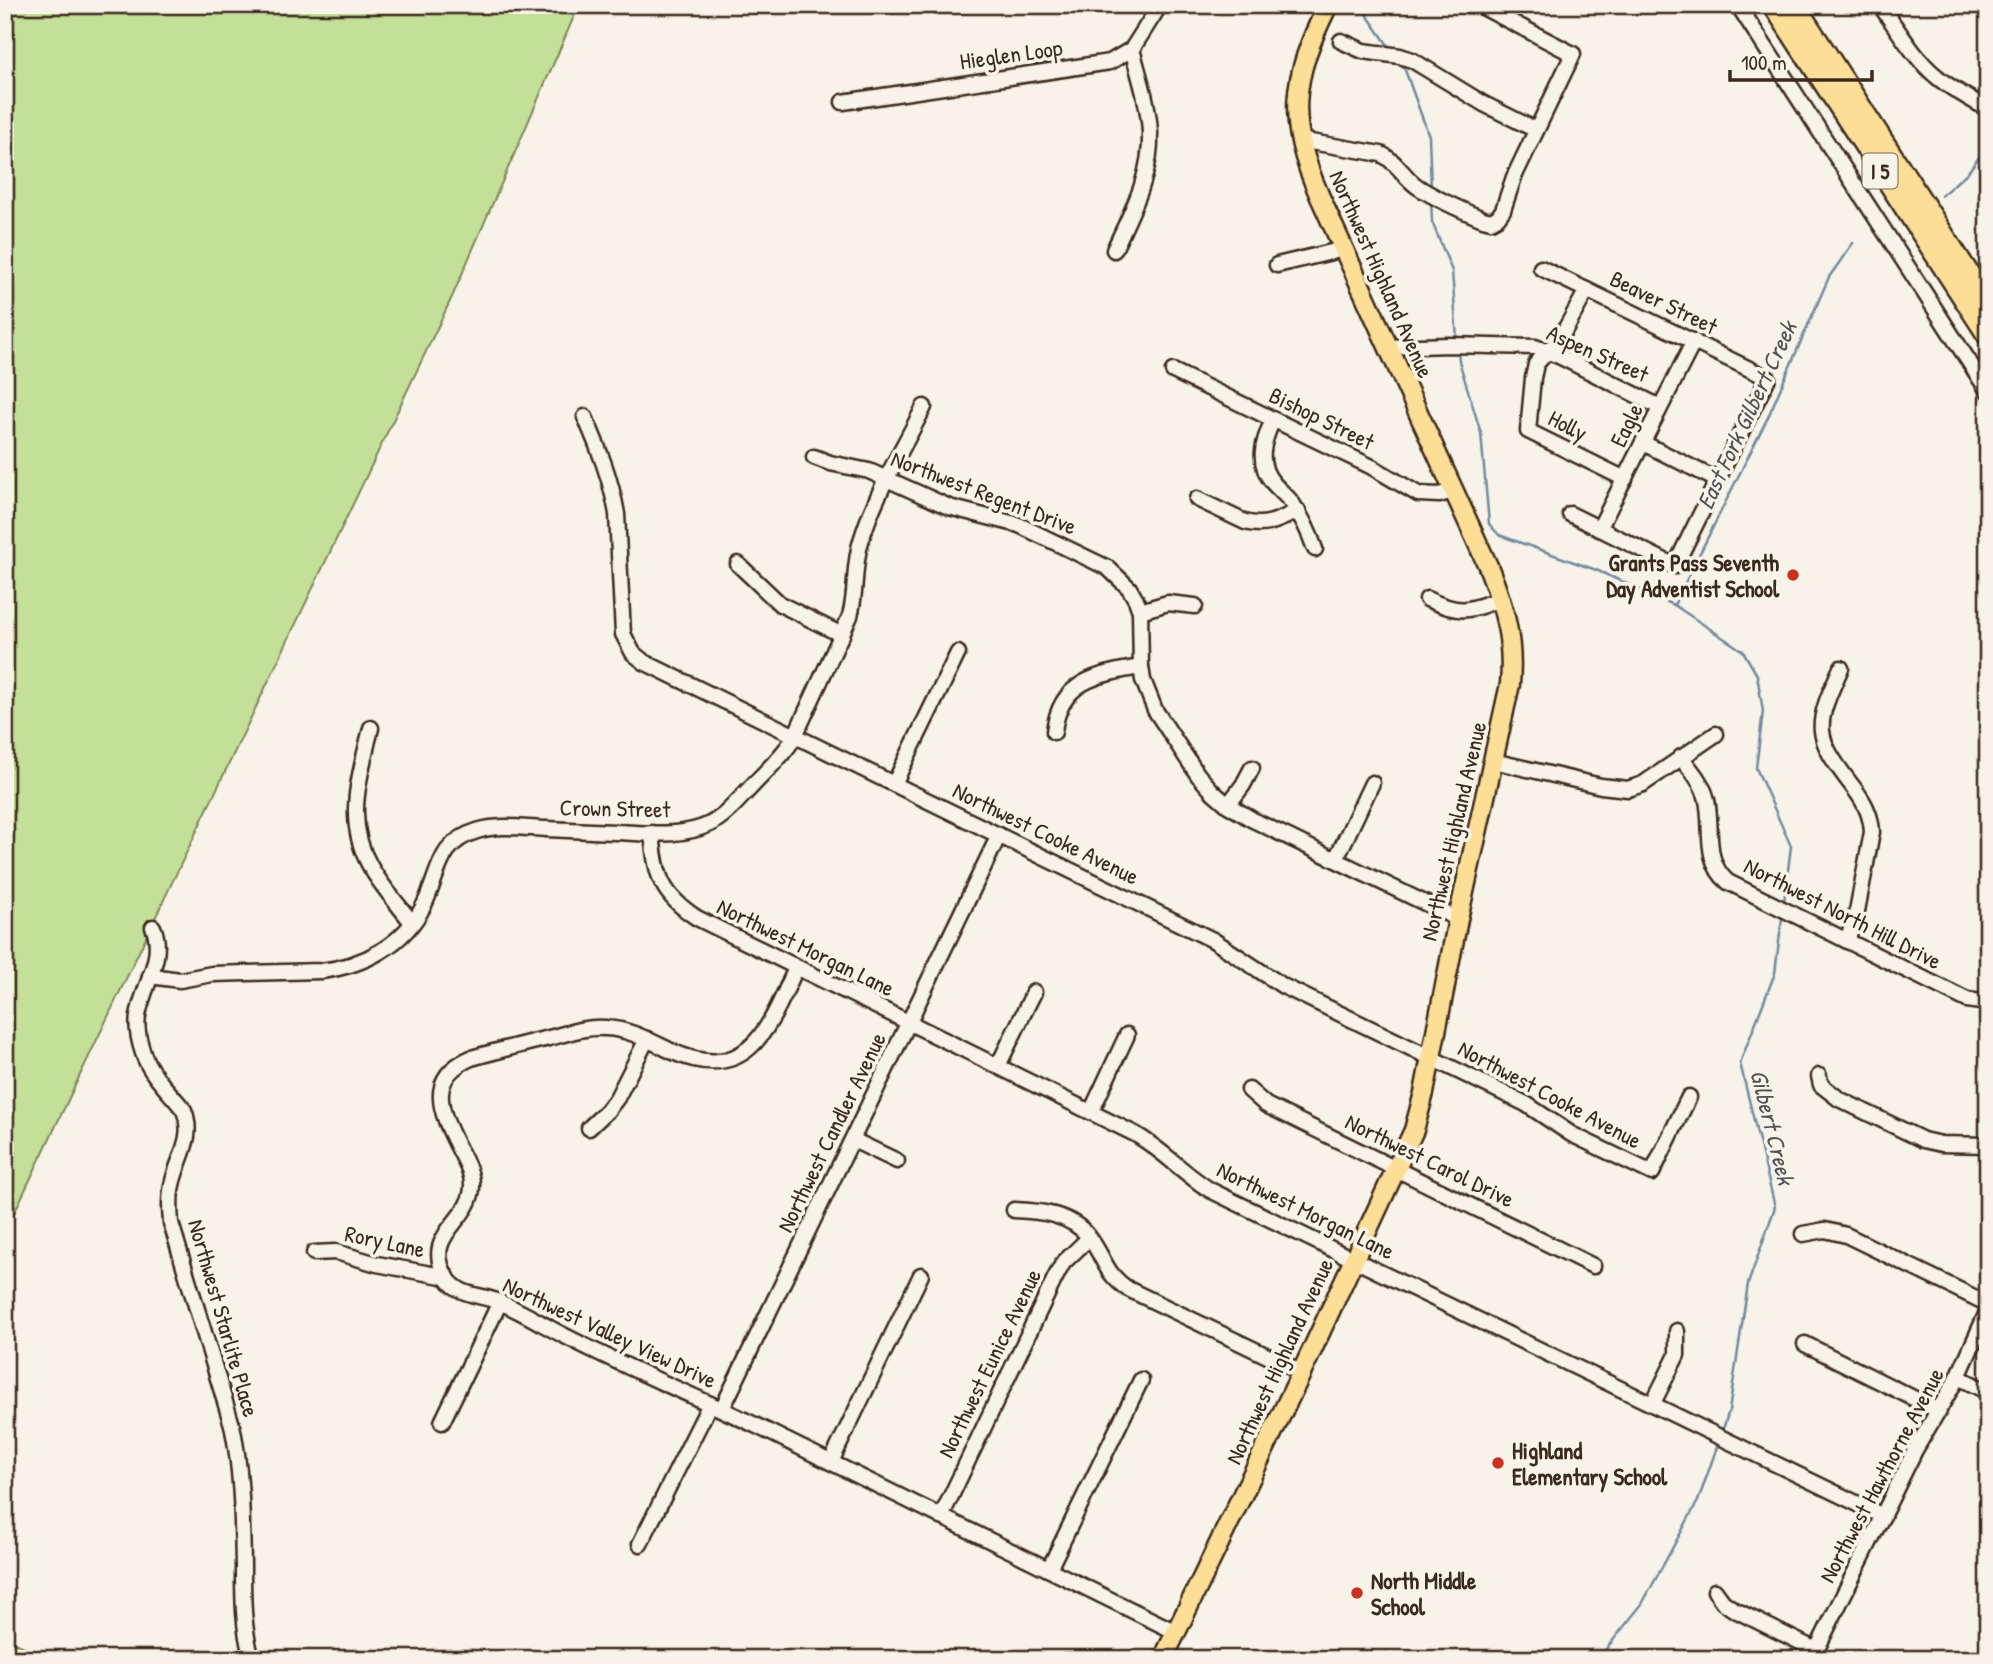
<svg xmlns="http://www.w3.org/2000/svg" width="1993" height="1664" viewBox="0 0 1993 1664" font-family="'Patrick Hand',sans-serif">
	<style>
		.green { fill: #c4e098; stroke: #80855b; stroke-width: 2 }
		.lines { fill: none; stroke-linecap: round; stroke-linejoin: round }
		.stream { stroke: #738a9f; stroke-width: 2.5 }
		.minor-casing { stroke: #3b2a1e; stroke-width: 19 }
		.major-casing { stroke: #3b2a1e; stroke-width: 23 }
		.highway-casing { stroke: #3b2a1e; stroke-width: 24 }
		.minor { stroke: #f7f3e8; stroke-width: 14 }
		.major { stroke: #fcde96; stroke-width: 18 }
		.highway { stroke: #fcde96; stroke-width: 19 }
		.poi-dot { fill: #c8321e; stroke: #f7f3e8; stroke-width: 2.5 }
		.labels { text-anchor: middle; dominant-baseline: central; stroke-width: 7; stroke-linejoin: round; paint-order: stroke }
		.shield { fill: #f7f3e8; stroke: #73665b; stroke-width: 2 }
		.shield-label { font-size: 21px; font-weight: bold; fill: #3b2a1e }
		.street-label { font-size: 23px; fill: #3b2a1e; stroke: #f7f3e8 }
		.poi-label { font-size: 23px; font-weight: bold; fill: #3b2a1e; stroke: #f7f3e8; text-anchor: start }
		.water-label { font-size: 24px; font-style: italic; fill: #525254; stroke: #f7f3e8 }
	</style>
	<rect width="100%" height="100%" fill="#f7f3e8"/>
	<filter id="ink" filterUnits="userSpaceOnUse"><feTurbulence type="fractalNoise" baseFrequency=".0143" numOctaves="2"/><feDisplacementMap in="SourceGraphic" scale="14" xChannelSelector="R" yChannelSelector="G"/><feConvolveMatrix kernelMatrix="1 2 1 2 8 2 1 2 1" color-interpolation-filters="sRGB"/></filter>
	<g filter="url(#ink)">
		<g class="green">
			<polygon points="5,5 579,5 452,297 5,1232"/>
			<polygon points="5,1638 49,1659 5,1659"/>
		</g>
		<g class="lines">
			<g class="stream">
				<polyline points="1360,5 1390,48"/>
				<polyline points="1399,62 1405,70 1429,136 1431,189"/>
				<polyline points="1941,196 1968,172 1988,145"/>
				<polyline points="1431,199 1432,222 1452,271 1457,339"/>
				<polyline points="1458,349 1459,361 1481,433 1489,524 1499,535 1596,570 1674,605 1743,651 1757,675 1763,711 1756,768 1791,846 1784,902"/>
				<polyline points="1674,605 1768,417 1829,277 1853,243"/>
				<polyline points="1723,1429 1729,1411 1748,1284 1775,1207 1740,1063 1775,973 1782,918"/>
				<polyline points="1598,1659 1642,1604 1698,1501 1718,1444"/>
			</g>
			<defs>
				<g id="minor">
					<polyline points="1738,5 1988,391"/>
					<path d="M1880,5C1897,28 1914,58 1936,76C1951,89 1970,99 1988,109"/>
					<polyline points="1341,41 1363,51 1400,56 1412,60 1484,104 1536,130"/>
					<polyline points="843,102 1110,62 1132,49 1160,5"/>
					<path d="M1299,140L1381,154C1397,161 1404,178 1418,187C1438,200 1461,210 1483,219L1491,221L1498,217L1503,210L1514,177L1573,54L1479,5"/>
					<path d="M1114,250C1131,213 1152,175 1150,133C1149,105 1139,76 1132,49"/>
					<polyline points="1277,265 1344,249"/>
					<polyline points="1541,268 1768,378 1675,566 1570,514"/>
					<polyline points="1587,290 1561,337 1536,364 1533,378 1528,431 1625,479"/>
					<polyline points="1389,347 1449,345 1535,347 1559,356 1660,407"/>
					<polyline points="1173,371 1372,467 1418,494 1439,495 1453,491"/>
					<path d="M585,417C599,449 611,479 617,514L623,634L633,653L644,662L1213,940L1283,986L1526,1104L1571,1134L1652,1173L1689,1097"/>
					<path d="M1273,420C1263,441 1256,463 1273,483C1279,490 1287,496 1292,503C1303,518 1309,532 1315,549"/>
					<polyline points="1643,443 1717,480"/>
					<polyline points="814,457 830,463 869,471 949,507 1019,525 1108,568 1129,588 1136,600 1140,611 1141,667 1143,680 1155,710 1198,775 1213,792 1228,805 1253,820 1458,919"/>
					<path d="M1197,499L1245,522C1265,528 1279,520 1298,511"/>
					<polyline points="1599,529 1694,341"/>
					<polyline points="738,564 780,604 842,635"/>
					<path d="M1427,599C1459,614 1469,612 1501,598"/>
					<polyline points="1140,611 1168,603 1195,606"/>
					<path d="M1841,668C1814,727 1813,735 1853,787C1864,801 1871,814 1872,832L1857,911L1847,941"/>
					<path d="M371,728C360,776 344,820 370,866C381,886 398,904 412,923"/>
					<path d="M1054,732C1059,681 1098,674 1141,667"/>
					<path d="M1681,757C1691,770 1703,783 1707,800C1713,829 1703,861 1728,882L1967,1000L1988,1003"/>
					<polyline points="1493,761 1601,786 1628,789 1643,784 1716,734"/>
					<polyline points="894,784 958,653"/>
					<polyline points="1228,805 1243,785 1252,768"/>
					<path d="M652,833C656,875 660,894 697,918L1135,1134C1163,1150 1184,1174 1210,1190L1883,1516"/>
					<polyline points="1336,859 1372,783"/>
					<path d="M153,927C166,957 143,985 138,1016C136,1028 139,1041 143,1053C150,1075 170,1092 184,1110C195,1138 178,1157 172,1185C169,1198 170,1210 171,1223L232,1425C242,1472 242,1518 243,1566C243,1598 243,1629 252,1659"/>
					<path d="M796,968C769,1027 749,1086 671,1051C650,1041 630,1029 606,1028C587,1026 568,1033 549,1038C523,1044 497,1051 471,1058C425,1078 441,1113 458,1147C464,1159 473,1173 472,1187C471,1222 420,1235 447,1278C460,1297 480,1294 499,1302C522,1311 543,1325 565,1336C629,1369 695,1396 759,1427C898,1495 1037,1564 1176,1632"/>
					<path d="M150,976L180,980L212,974L321,971C363,966 404,945 424,905C440,873 437,843 477,831C498,824 524,828 546,829C569,830 592,831 615,832C646,833 681,838 710,824C727,815 740,798 753,785C768,769 784,755 795,736L850,616C857,591 853,566 861,541C875,494 902,450 924,407"/>
					<polyline points="998,1066 1034,992"/>
					<polyline points="1819,1076 1821,1085 1839,1099 1923,1140 1941,1144 1988,1145"/>
					<polyline points="1249,1090 1266,1105 1593,1266"/>
					<polyline points="1091,1112 1127,1035"/>
					<polyline points="589,1128 607,1111 617,1098 647,1039"/>
					<polyline points="853,1140 897,1161"/>
					<path d="M1014,1210C1041,1211 1071,1214 1089,1237C1105,1258 1104,1273 1128,1289L1301,1372"/>
					<polyline points="1803,1234 1825,1230 1846,1235 1988,1304"/>
					<polyline points="314,1253 336,1252 377,1264 447,1277"/>
					<polyline points="1805,1344 1939,1411"/>
					<polyline points="1958,1377 1988,1392"/>
					<polyline points="1653,1403 1677,1355 1677,1331"/>
					<polyline points="722,1409 999,835"/>
					<polyline points="442,1422 500,1302"/>
					<polyline points="831,1462 921,1275"/>
					<polyline points="941,1517 1055,1278 1063,1263 1089,1238"/>
					<polyline points="640,1544 710,1404"/>
					<polyline points="1049,1569 1141,1380"/>
					<polyline points="1715,1591 1723,1602 1733,1609 1816,1650"/>
					<polyline points="1812,1659 1915,1450 1958,1377 1988,1310"/>
				</g>
				<path id="major" d="M1163,1659L1299,1378L1414,1130L1424,1093L1458,919L1510,684C1514,639 1504,607 1488,566L1320,197C1286,120 1291,79 1328,5"/>
				<g id="highway">
					<polyline points="1773,5 1988,336"/>
					<polyline points="1795,5 1988,303"/>
				</g>
			</defs>
			<use href="#minor" class="minor-casing"/>
			<use href="#major" class="major-casing"/>
			<use href="#highway" class="highway-casing"/>
			<use href="#minor" class="minor"/>
			<use href="#major" class="major"/>
			<use href="#highway" class="highway"/>
		</g>
	</g>
	<g class="poi-dot">
		<circle cx="1793" cy="575" r="7"/>
		<circle cx="1498" cy="1463" r="7"/>
		<circle cx="1357" cy="1593" r="7"/>
	</g>
	<g class="labels">
		<rect class="shield" x="1862.5" y="153.5" width="35" height="35" rx="5"/>
		<g class="shield-label">
			<text x="1880" y="171">I 5</text>
		</g>
		<g class="street-label">
			<text transform="translate(1011 54) rotate(-8)">Hieglen Loop</text>
			<text transform="translate(1382 274) rotate(66)">Northwest Highland Avenue</text>
			<text transform="translate(1664 302) rotate(26)">Beaver Street</text>
			<text transform="translate(1598 353) rotate(24)">Aspen Street</text>
			<text transform="translate(1322 418) rotate(26)">Bishop Street</text>
			<text transform="translate(1568 425) rotate(27)">Holly</text>
			<text transform="translate(1626 425) rotate(-64)">Eagle</text>
			<text transform="translate(984 492) rotate(21)">Northwest Regent Drive</text>
			<text transform="translate(615 808) rotate(1)">Crown Street</text>
			<text transform="translate(1453 831) rotate(-77)">Northwest Highland Avenue</text>
			<text transform="translate(1046 833) rotate(26)">Northwest Cooke Avenue</text>
			<text transform="translate(1843 913) rotate(27)">Northwest North Hill Drive</text>
			<text transform="translate(806 947) rotate(26)">Northwest Morgan Lane</text>
			<text transform="translate(1550 1094) rotate(28)">Northwest Cooke Avenue</text>
			<text transform="translate(831 1132) rotate(-64)">Northwest Candler Avenue</text>
			<text transform="translate(1430 1160) rotate(26)">Northwest Carol Drive</text>
			<text transform="translate(1306 1210) rotate(26)">Northwest Morgan Lane</text>
			<text transform="translate(385 1241) rotate(12)">Rory Lane</text>
			<text transform="translate(224 1318) rotate(74)">Northwest Starlite Place</text>
			<text transform="translate(610 1332) rotate(25)">Northwest Valley View Drive</text>
			<text transform="translate(1279 1361) rotate(-65)">Northwest Highland Avenue</text>
			<text transform="translate(989 1363) rotate(-64)">Northwest Eunice Avenue</text>
			<text transform="translate(1881 1475) rotate(-62)">Northwest Hawthorne Avenue</text>
		</g>
		<g class="poi-label">
			<text x="1779" y="562" text-anchor="end">Grants Pass Seventh<tspan x="1779" dy="26">Day Adventist School</tspan></text>
			<text x="1512" y="1450">Highland<tspan x="1512" dy="26">Elementary School</tspan></text>
			<text x="1371" y="1580">North Middle<tspan x="1371" dy="26">School</tspan></text>
		</g>
		<g class="water-label">
			<text transform="translate(1746 415) rotate(-65)">East Fork Gilbert Creek</text>
			<text transform="translate(1773 1127) rotate(76)">Gilbert Creek</text>
		</g>
	</g>
	<rect width="1993" height="1664" fill="none" stroke="#f7f3e8" stroke-width="28"/>
	<rect x="14" y="14" width="1965" height="1636" fill="none" stroke="#3b2a1e" stroke-width="2.5" filter="url(#ink)"/>
	<path d="M1730 70v10h142v-10" fill="none" stroke="#3b2a1e" stroke-width="3.5"/>
	<text x="1741" y="70" font-size="21" fill="#3b2a1e" stroke="#f7f3e8" stroke-width="5" paint-order="stroke">100 m</text>
</svg>
